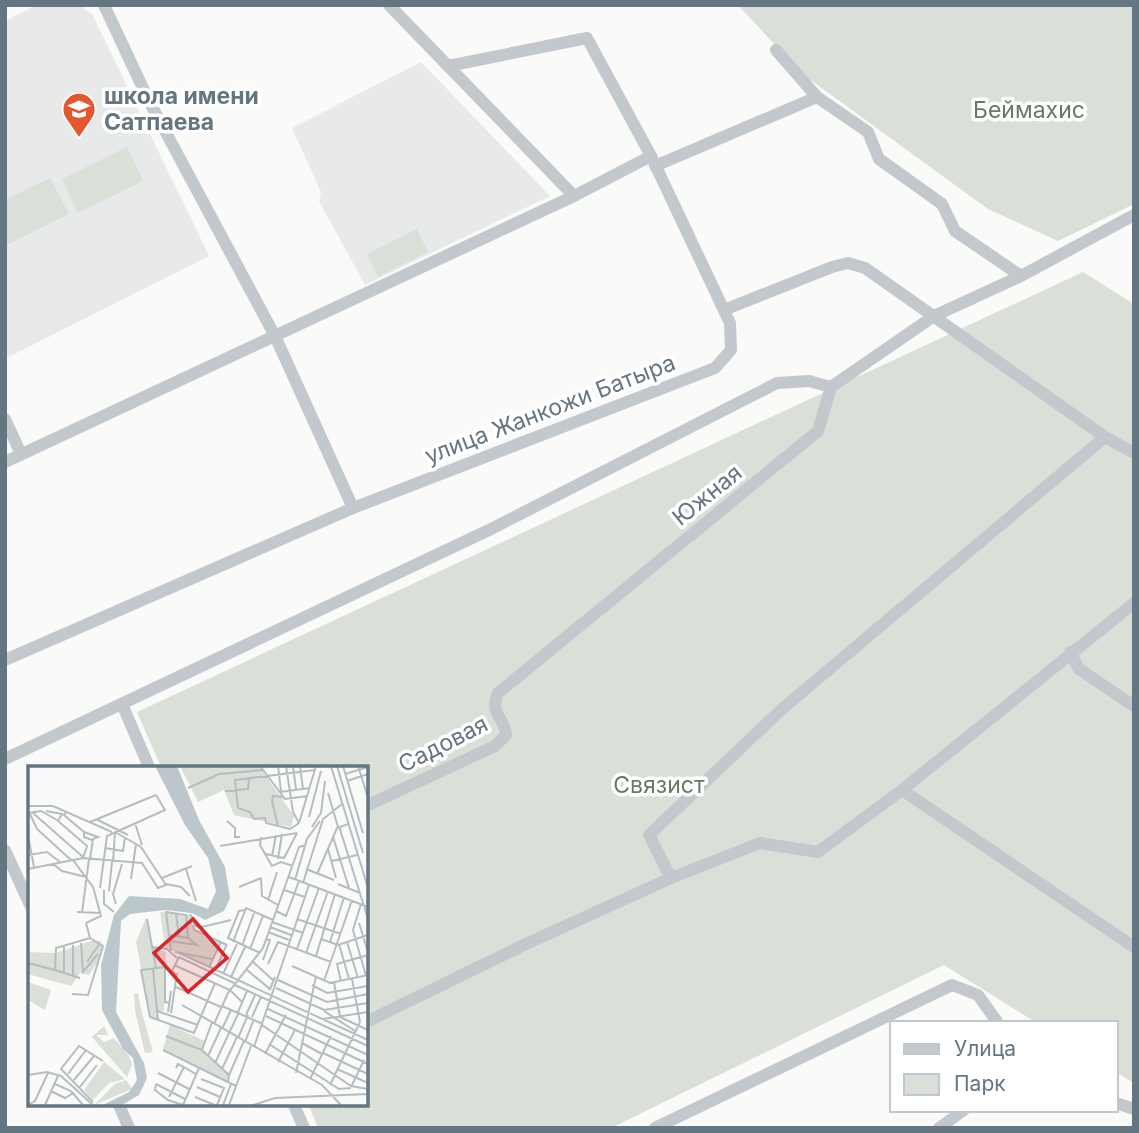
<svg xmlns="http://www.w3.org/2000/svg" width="1139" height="1133" viewBox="0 0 1139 1133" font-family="Inter,sans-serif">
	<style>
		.built { fill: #e8e9e9 }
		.green { fill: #dadfd7 }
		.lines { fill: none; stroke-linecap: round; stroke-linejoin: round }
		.minor { stroke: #c3c8cc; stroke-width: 12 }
		.labels { text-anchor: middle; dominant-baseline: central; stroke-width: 7; stroke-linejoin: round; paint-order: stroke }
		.poi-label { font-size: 23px; font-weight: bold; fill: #657683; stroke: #fff; text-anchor: start }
		.park-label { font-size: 23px; fill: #687a64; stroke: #fff }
		.street-label { font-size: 23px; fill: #657683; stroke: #fff }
		.inset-road { fill: none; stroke: #b5bdc2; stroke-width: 2 }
		.view { fill: #d62828; fill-opacity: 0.15; stroke: #d62828; stroke-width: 3.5 }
		.inset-edge { fill: none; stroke: #657683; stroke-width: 3.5 }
	</style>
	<rect width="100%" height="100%" fill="#fafaf8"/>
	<g class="built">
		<polygon points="37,5 79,5 92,14 209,256 5,359 5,21"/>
		<polygon points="421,62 550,196 365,285 319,201 321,192 292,128"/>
	</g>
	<g class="green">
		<polygon points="738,5 1134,5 1134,204 1058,241 988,209 801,73"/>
		<polygon points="127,147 143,181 78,213 62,179"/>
		<polygon points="50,178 69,214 5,246 5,200"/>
		<polygon points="417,229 428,252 378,277 367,254"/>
		<polygon points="1083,272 1134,304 1134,1083 1116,1072 1116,1023 1037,1023 944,965 611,1128 318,1128 308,1103 366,1103 366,767 161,767 137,712"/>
	</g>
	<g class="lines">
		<g class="minor">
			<polyline points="104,5 149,101 275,336 353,508"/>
			<polyline points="389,5 574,196"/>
			<polyline points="776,50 817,97 868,132 879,159 942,204 955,231 1021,276"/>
			<polyline points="655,166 817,97"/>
			<polyline points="724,310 832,267 848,263 865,268 1105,437 1134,453"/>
			<polyline points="5,419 21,454"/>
			<polyline points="5,462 574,196 651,156"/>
			<polyline points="1134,603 902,790 1134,947"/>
			<polyline points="1070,652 1079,669 1134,706"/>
			<polyline points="5,660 353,508 715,368 731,350 730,323 651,156 587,38 448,66"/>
			<polyline points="122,704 149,767"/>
			<polyline points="5,759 489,530 777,383 809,381 831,387"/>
			<polyline points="902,790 818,852 760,843 671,878 649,835 782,709 1105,437"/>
			<path d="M366,806L495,746L506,735C504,715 489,715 498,693L818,431L831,387L934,316L1021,276L1134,215"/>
			<polyline points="5,850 30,905"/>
			<polyline points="366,1022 528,943 671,878"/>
			<polyline points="118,1103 129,1128"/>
			<polyline points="293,1103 304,1128"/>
			<polyline points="1116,1103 1134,1109"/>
			<polyline points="655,1128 952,985 978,995 998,1023"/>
			<polyline points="939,1128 964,1110"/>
		</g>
	</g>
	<defs>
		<symbol id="school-pin" viewBox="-11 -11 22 30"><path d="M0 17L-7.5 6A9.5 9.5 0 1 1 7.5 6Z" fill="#e4572e" stroke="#fff"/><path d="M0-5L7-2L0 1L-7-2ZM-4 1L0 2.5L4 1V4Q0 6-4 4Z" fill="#fff"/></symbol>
	</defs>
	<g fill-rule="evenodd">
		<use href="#school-pin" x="60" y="90" width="38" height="52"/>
	</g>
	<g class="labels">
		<g class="poi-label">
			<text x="104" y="96">школа имени<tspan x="104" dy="26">Сатпаева</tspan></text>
		</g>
		<g class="park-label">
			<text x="1029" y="110">Беймахис</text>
			<text x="659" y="785">Связист</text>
		</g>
		<g class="street-label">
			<text transform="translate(550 409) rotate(-21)">улица Жанкожи Батыра</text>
			<text transform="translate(707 495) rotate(-39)">Южная</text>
			<text transform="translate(443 744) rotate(-27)">Садовая</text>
		</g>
	</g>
	<g transform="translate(28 766)">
		<rect width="340" height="340" fill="#fafaf8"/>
		<path d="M152,0H231L266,50L263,61L206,49L196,24L170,36ZM132,146L163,149L165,165L192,176L180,200L137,181ZM118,152L125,180L138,186L136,245H130L131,254L123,251L108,176ZM63,175H73L74,189L61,209L52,207L43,220L0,208V186L28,187ZM0,216L23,224L17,244L0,234ZM110,227L113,243L125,286L117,287L107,245L106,228ZM142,259L177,275L174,283L201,309L200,317L135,283ZM76,260L80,269H68L76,276L86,272L101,290L104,299L99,311L64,271ZM76,296L97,313L81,317L65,334L56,324ZM98,314L104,323L66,339L87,318Z" fill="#dadfd7"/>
		<path d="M127,0H149L171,54L197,101L202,132L196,145L177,154L164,147L137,144L102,148L93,155L88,246L116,297L119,312L111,329L94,339H75L101,326L109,314L105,292L95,283L74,244L73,199L86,149L101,130L152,133L180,143L188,125L180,92L157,59Z" fill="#bbc7cb"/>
		<path class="inset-road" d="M232,0L257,33L280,30M250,0L253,25M258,0L265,46L271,57M265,0L268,23M272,0L275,23M303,0L340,122M309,0L335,87M315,0L335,67M330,0L340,32M317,8L340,1M319,15L340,8M160,22L191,8L235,4M197,25L220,23L221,13M252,26L282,22M300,27L310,61M0,40H25L84,66M18,45L34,48L30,55M1,46L9,63L43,94M38,46L36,49L56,66V71L64,74M0,47L13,45L29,54L59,80L55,92M5,47L55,91M281,51L293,5M68,53L100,69M199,55L207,62V71H212M62,56L128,29L137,44L79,70L72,122M107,57L114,79M271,57L262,63L238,57L237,52L226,53L222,46L210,42L207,14L287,4M271,57L288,0M250,60L244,35L245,30L255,31M311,60L340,153M284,61L293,47L297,15M56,66L70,71L65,73L62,93M0,69L6,101M233,71L232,79L244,100L253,96L265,100M305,71L321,122M192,80L269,67M77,82L95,85L97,72M300,83L308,112M238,88L256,92L269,67M0,89L19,86L32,96M244,90L248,69M250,93L254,68M45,94L65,121L73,150L58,157M304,95L329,89M85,96L87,66M25,98L34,105L58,111M0,103L55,92L114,97L130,122L138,119L113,81L87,66M158,103L168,135M278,103L306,114M289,108L309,62L320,58M261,111L340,141M134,112L164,100M233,112L234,130L250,139M103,113L108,78M267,114L279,73L292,55M275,117L295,53L314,38M138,118L153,121L162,130M310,118L332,127M211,121L233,112M76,124V138L86,146M256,124L277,131M81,125L84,96M240,134L249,106M88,138L85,128L94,98M333,138L325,164L338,210M217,144L211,145L200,172L232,187M248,145L258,150L271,115M49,146L72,147M54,147L61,93M148,148L151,170M162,148L168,160L174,161L203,154M119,153L128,202M269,153L313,168M244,156L275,167M331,157L340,186M165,159L166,164L199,179M242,161L263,169M240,166L261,174M141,169L160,172L158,149L138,146L143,185M293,173L310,179L340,169M142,175L169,179L160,172M205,176L218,142L245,154M302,176L316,131M319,176L330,212M53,177L55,206L70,188M311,178L321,213M214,180L226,147M36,181V207M125,181L139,183L149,192M222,183L235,150M269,183L291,122M147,186L184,193M149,186L340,274M278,187L300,125M288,190L307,128M235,194L242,174L238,173M59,196L72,177M225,196L246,215M0,197L27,204M240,198L250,176L303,196M146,199L202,224L214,236M264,200L302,217L340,209M181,201L193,176M125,203L130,254M219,204L242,223L247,211M187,205L199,178M195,208L209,178M45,209V179M149,209L144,205L151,191L208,218M203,211L217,181M52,212L27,204L28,182L62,172M324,213L332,256M250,214L299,236L340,228M296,215L324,134M313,215L309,198L340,189M306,216L312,251L340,264M207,219L340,280M284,219L299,227L340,220M148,221L193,241M248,222L296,244L340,237M44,228L60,229L75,180L62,172L58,157M141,237L137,236V201L113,204L122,251L166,267L187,217M154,239L294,319L313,339M194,240L235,258M240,243L340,289M129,245L170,259M296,245L327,265M140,246L143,225M210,246L219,225M143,247L149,207M218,249L227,229M238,250L340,298M224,251L233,231M295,253L340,246M186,258L200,227L235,182L271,81L278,79M234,259L323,320L340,323M194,263L203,244M138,270L174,284L201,309L200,317M210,272L220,249M217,276L226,253M274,277L294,288M241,278L311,323L323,322M226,281L281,119M135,284L208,320M174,284L184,256M295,287L340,308M237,288L258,249M180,290L193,262M250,296L267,264M187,297L211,246M148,302L150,298L168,308M194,303L209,271M309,303L340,317M130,307L161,323M268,307L288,210M40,308L58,284M0,309L19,306L33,310L65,339M201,309L216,275M173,313L196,322L189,339M282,313L303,270M46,314L66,290M27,318L43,325L55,339M128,318L127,324L140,334L155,339L171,302M128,318L157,333M302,319L332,256M52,321L69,299M169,321L192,331M323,321L336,294M23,325L37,332L45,327M141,331L156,301M167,331L187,339M65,336L33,303L51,280L75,295M0,339L7,335L20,307M17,339L30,310M195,339L203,318M201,339L223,280M225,339L247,332L340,328"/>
		<path class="view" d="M165,153L199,192L160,226L126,187Z"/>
		<rect width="340" height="340" class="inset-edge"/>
	</g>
	<rect width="1139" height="1133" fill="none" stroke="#657683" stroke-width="14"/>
	<rect x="890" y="1021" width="228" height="91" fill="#ffffff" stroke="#c1c8cd" stroke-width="2"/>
	<rect x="904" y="1044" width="35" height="10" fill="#c3c8cc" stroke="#c1c8cd" stroke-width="2"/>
	<text x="954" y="1056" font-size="21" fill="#657683">Улица</text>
	<rect x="904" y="1074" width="35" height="21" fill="#dadfd7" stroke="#c1c8cd" stroke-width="2"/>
	<text x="954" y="1091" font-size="21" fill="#657683">Парк</text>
</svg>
